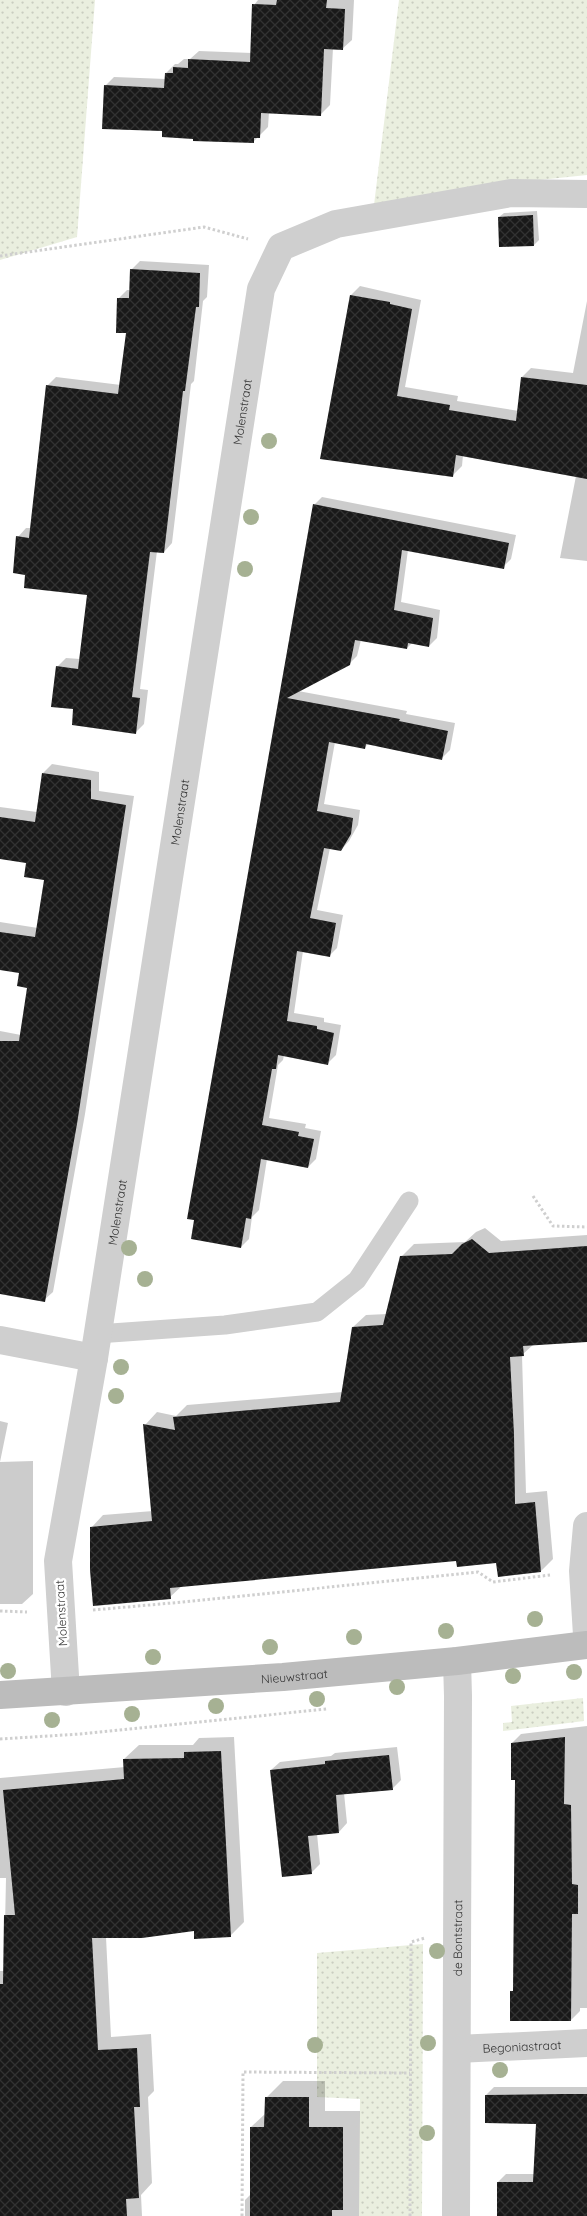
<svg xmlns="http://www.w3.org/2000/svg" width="587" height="2216" viewBox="0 0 587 2216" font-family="Quicksand,sans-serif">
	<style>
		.grass { fill: url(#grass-dots) }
		.shadow { fill: #0003 }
		.building { fill: url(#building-cross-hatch) }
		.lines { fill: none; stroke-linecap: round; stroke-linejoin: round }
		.path { stroke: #cfcfcf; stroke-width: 3; stroke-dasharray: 2.5 2.5; stroke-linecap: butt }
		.lane { stroke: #cfcfcf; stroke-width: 19 }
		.street { stroke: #cfcfcf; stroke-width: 28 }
		.secondary { stroke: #bcbcbc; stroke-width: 28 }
		.tree { fill: #a6b193 }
		.labels { text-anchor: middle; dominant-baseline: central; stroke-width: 5; stroke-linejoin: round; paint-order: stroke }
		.street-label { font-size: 12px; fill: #323232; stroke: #fff }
	</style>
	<defs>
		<pattern id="grass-dots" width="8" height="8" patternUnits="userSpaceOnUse" patternTransform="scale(1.25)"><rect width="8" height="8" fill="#eaefdf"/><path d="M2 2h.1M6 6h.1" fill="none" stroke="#c9cdc0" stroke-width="1.8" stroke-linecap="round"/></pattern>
		<pattern id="building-cross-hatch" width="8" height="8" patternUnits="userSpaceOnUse" patternTransform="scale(1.25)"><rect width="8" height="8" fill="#191919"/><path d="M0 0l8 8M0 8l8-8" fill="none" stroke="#323232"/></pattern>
	</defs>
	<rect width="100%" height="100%" fill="#fff"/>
	<g class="grass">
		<polygon points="0,0 95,0 77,237 0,260"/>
		<polygon points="399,0 587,0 587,175 530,181 374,205"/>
		<polygon points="583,1698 584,1721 503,1731 503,1723 512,1722 511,1706"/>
		<polygon points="423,1944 422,2216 359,2216 360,2099 317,2097 317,1953"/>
	</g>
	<g class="shadow">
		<polygon points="258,0 354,0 352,40 342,49 333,48 330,105 321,114 269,112 268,127 253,142 195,137 163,130 105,86 114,77 166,79 166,73 175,64 178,64 184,59 190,59 199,51 252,53 254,5"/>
		<polygon points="537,211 539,240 534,245 499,217 504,213"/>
		<polygon points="140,261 209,265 207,297 203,301 194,381 191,384 172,543 164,552 157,551 140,689 148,690 144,724 135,733 75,708 58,666 66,658 80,659 88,594 26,574 18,537 26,528 32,528 48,385 56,377 121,385 128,332 119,298 127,290 131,290 131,270"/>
		<polygon points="360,286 421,300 405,387 458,396 457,401 519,411 522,377 531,368 573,373 587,301 587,561 560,558 576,476 463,455 462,466 453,475 322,458 351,295"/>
		<polygon points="322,497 516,535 511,559 503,567 408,550 401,602 440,610 437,638 429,646 412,643 407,648 361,640 357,656 349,664 298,691 407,711 406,714 455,723 450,750 442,758 369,743 365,747 335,742 324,804 360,810 358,825 349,841 341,850 330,848 317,910 343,915 337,948 329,956 303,951 294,1013 324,1018 324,1022 341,1025 336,1055 328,1063 284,1055 283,1060 278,1065 269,1118 306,1124 305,1128 321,1131 316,1159 308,1167 267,1159 259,1210 252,1217 249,1239 241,1247 192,1238 314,505"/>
		<polygon points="52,764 99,772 99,791 134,796 85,1114 53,1292 44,1300 0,1292 0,1031 21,1035 28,987 20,972 0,969 0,922 38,928 45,879 27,862 0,858 0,807 37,812 43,773"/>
		<polygon points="485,1228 501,1241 587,1235 587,1341 534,1344 522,1355 526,1493 547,1491 553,1559 541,1571 498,1561 457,1559 183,1585 170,1597 91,1528 103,1515 153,1511 145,1425 157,1412 176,1416 187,1405 343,1392 353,1327 366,1315 387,1314 401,1257 414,1244 465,1242 476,1232"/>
		<polygon points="0,1421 8,1423 0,1462 33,1461 33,1594 22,1604 0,1604"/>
		<polygon points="587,1726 587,2008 580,2008 580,2011 571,2020 512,1992 514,1989 516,1779 512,1743 521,1734"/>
		<polygon points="234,1737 244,1922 230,1936 195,1930 106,1937 111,2037 151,2034 154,2091 148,2097 152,2183 141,2195 142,2216 0,2216 0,1971 4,1971 6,1878 0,1878 0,1778 125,1767 124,1759 139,1745 193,1745 199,1738"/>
		<polygon points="397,1747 401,1780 392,1789 344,1793 347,1823 339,1832 317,1834 320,1864 311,1873 271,1770 280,1762 331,1756 335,1753"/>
		<polygon points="283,2081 325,2081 325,2111 360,2111 359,2216 245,2216 245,2200 251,2194 251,2127 266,2113 266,2098"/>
		<polygon points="494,2087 587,2087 587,2216 498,2216 498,2182 506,2174 535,2174 537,2122 486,2095"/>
	</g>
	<g class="building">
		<polygon points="277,0 327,0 326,8 345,9 343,50 324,49 321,116 261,113 260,138 254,138 254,143 193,141 193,139 162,137 162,131 102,129 104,85 164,88 165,73 173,73 173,67 188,68 188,59 250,62 252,4 276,5"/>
		<polygon points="533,215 534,246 499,247 498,217"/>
		<polygon points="130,269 200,273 199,307 196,307 185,391 183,391 164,553 150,552 132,697 140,698 136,734 72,725 73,709 51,707 56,666 78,669 87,595 24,588 25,575 13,573 16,536 29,538 46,385 118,394 126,333 116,333 117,298 129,298"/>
		<polygon points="350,295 390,302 390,304 412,309 397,396 450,405 449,410 516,421 521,377 587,385 587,479 456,455 453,477 320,459"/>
		<polygon points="313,504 509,543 504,569 402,550 394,610 433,618 429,647 408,643 407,649 355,640 350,665 287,698 400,719 399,721 448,731 442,760 366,744 365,749 329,742 317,811 353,818 351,834 341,851 324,848 310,918 336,923 330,957 297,951 287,1021 317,1026 317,1029 334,1033 328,1065 278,1055 276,1069 272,1069 262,1125 299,1132 298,1136 314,1139 308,1168 261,1159 251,1219 246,1218 241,1248 191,1239 194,1220 187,1219"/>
		<polygon points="42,773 91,780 91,799 126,805 77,1124 45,1302 0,1294 0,1041 19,1041 27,988 17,986 19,973 0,970 0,932 35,937 44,880 24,877 26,863 0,859 0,817 35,822"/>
		<polygon points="472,1239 489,1253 587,1246 587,1342 523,1346 524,1356 510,1357 514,1434 515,1504 535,1502 541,1572 498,1577 496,1563 457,1567 456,1561 170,1588 171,1599 93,1606 90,1570 90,1527 152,1521 143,1424 175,1430 173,1417 340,1402 352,1327 383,1325 400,1256 452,1254 462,1244"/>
		<polygon points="565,1737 564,1804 571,1805 572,1884 578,1885 578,1914 572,1914 571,2021 510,2021 510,1991 513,1991 515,1780 511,1780 511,1743"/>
		<polygon points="221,1751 231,1937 194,1939 194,1931 142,1938 92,1938 98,2050 137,2048 140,2107 134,2107 139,2198 126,2199 127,2216 0,2216 0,1984 3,1984 4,1915 15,1915 3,1790 124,1779 123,1759 184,1758 184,1752"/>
		<polygon points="389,1755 393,1790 336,1795 339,1833 308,1836 312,1874 282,1877 270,1770 325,1764 325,1761"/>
		<polygon points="564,2094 587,2094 587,2216 497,2216 497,2182 533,2182 536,2124 485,2123 485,2095"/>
		<polygon points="265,2097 309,2097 309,2127 343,2127 343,2210 332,2210 332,2216 250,2216 250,2127 264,2127"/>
	</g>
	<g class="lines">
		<g class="path">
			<polyline points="0,256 204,227 248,239"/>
			<polyline points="533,1196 553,1226 587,1227"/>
			<polyline points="93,1610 183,1602 478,1572 493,1582 550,1575"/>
			<polyline points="0,1611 27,1612"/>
			<polyline points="0,1739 80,1734 327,1709"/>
			<polyline points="242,2216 243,2072 410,2073"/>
			<polyline points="410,2216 411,1942 425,1938"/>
		</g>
		<polyline class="lane" points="97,1334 225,1325 317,1312 357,1280 409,1201"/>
		<g class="street">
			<polyline points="0,1340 94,1358"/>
			<polyline points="587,1526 583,1571 587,1635"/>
			<path id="s1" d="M66,1692L58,1561L94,1358L261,289L281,247L336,224L511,193L587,194"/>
			<path id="s2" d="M457,2049L587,2043"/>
			<path id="s3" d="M456,2216L458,1696L457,1661"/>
		</g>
		<path class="secondary" id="s4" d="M0,1695L283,1677L457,1661L587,1645"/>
	</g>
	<g class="tree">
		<circle cx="269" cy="441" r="8"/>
		<circle cx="251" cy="517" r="8"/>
		<circle cx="245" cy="569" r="8"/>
		<circle cx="129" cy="1248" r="8"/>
		<circle cx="145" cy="1279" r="8"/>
		<circle cx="121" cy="1367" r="8"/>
		<circle cx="116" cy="1396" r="8"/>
		<circle cx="535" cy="1619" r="8"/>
		<circle cx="446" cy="1631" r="8"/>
		<circle cx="354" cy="1637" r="8"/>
		<circle cx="270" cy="1647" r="8"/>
		<circle cx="153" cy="1657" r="8"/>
		<circle cx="8" cy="1671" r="8"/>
		<circle cx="574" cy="1672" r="8"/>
		<circle cx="513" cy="1676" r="8"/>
		<circle cx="397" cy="1687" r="8"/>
		<circle cx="317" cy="1699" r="8"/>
		<circle cx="216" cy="1706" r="8"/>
		<circle cx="132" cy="1714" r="8"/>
		<circle cx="52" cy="1720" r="8"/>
		<circle cx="437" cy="1951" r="8"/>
		<circle cx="428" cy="2043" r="8"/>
		<circle cx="315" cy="2045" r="8"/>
		<circle cx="500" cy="2070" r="8"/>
		<circle cx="427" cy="2133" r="8"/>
	</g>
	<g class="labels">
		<g class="street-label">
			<text stroke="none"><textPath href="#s1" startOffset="1295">Molenstraat</textPath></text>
			<text stroke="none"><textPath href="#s1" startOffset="890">Molenstraat</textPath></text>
			<text stroke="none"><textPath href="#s1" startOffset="485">Molenstraat</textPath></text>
			<text transform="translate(61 1613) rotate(-93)">Molenstraat</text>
			<text stroke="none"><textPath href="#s4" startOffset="295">Nieuwstraat</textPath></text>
			<text stroke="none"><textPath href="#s3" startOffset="278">de Bontstraat</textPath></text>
			<text stroke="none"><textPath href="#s2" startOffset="65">Begoniastraat</textPath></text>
		</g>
	</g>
</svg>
